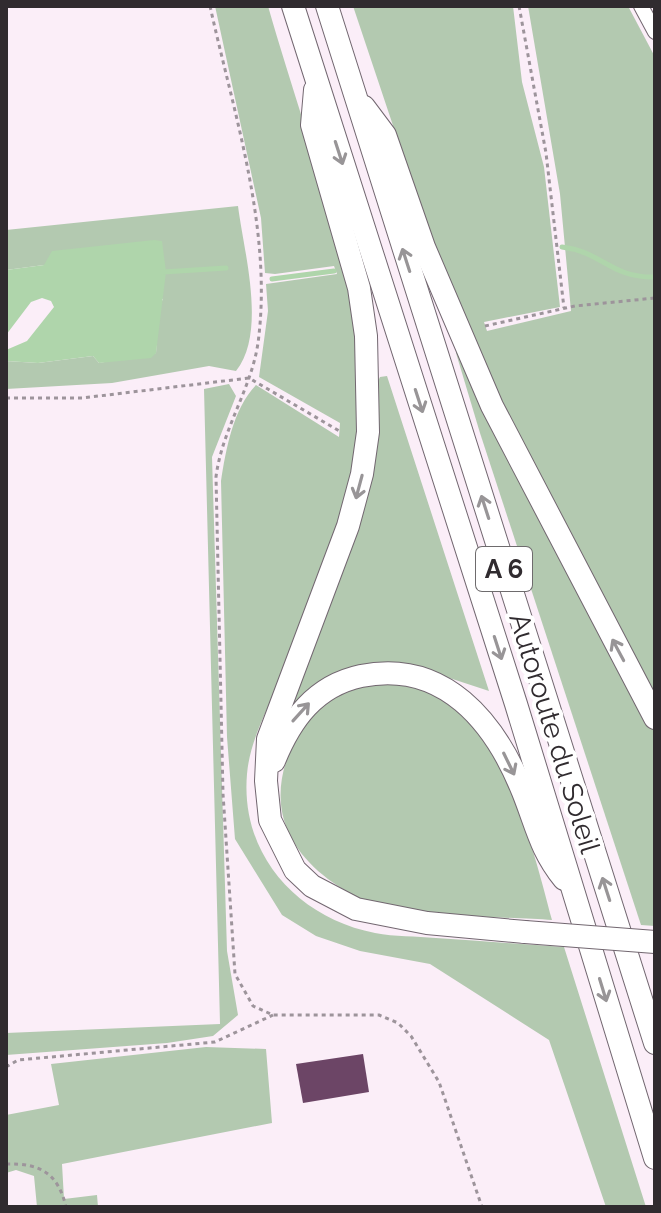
<svg xmlns="http://www.w3.org/2000/svg" width="661" height="1213" font-family="Raleway,sans-serif">
  <style>
    .green { fill: #b3c9b0 }
    .water { fill: #afd5ab }
    .lines { fill: none; stroke-linecap: round; stroke-linejoin: round }
    .stream { stroke: #afd5ab; stroke-width: 5 }
    .building { fill: #6c4566 }
    .minor-casing { stroke: #726770; stroke-width: 16 }
    .highway-casing { stroke: #726770; stroke-width: 24 }
    .path { stroke: #9d949b; stroke-width: 3; stroke-dasharray: 4 4; stroke-linecap: butt }
    .minor { stroke: #fff; stroke-width: 14 }
    .highway { stroke: #fff; stroke-width: 22 }
    .highway-bridge-casing { stroke: #726770; stroke-width: 24; stroke-linecap: butt }
    .highway-bridge { stroke: #fff; stroke-width: 22 }
    .oneway { stroke: #989597 }
    .labels { text-anchor: middle; stroke-width: 8; stroke-linejoin: round; paint-order: stroke }
    .shield { fill: #fff; stroke: #6e6b6d; stroke-width: 2 }
    .shield-label { font-size: 26px; font-weight: bold; fill: #302b2f }
    .street-label { font-size: 28px; fill: #302b2f; stroke: #fff }
  </style>
  <rect width="100%" height="100%" fill="#fbeef8"/>
  <g class="green">
    <path d="M215 6H268C306 140 373 306 357 445 348 519 312 602 284 671 271 703 250 738 247 774 240 855 298 918 375 933 395 937 416 936 436 938 479 941 521 944 564 947L646 1207H606L549 1040 430 964 360 951 316 936 282 915 235 839 227 737 221 481C226 449 233 409 256 385L339 437 340 423 259 377 268 311 266 284 337 274 334 266 275 274 265 273 261 218Z"/>
    <polygon points="353,6 513,6 522,82 544,167 560,307 484,322 487,331 571,311 560,194 528,6 628,6 655,57 655,704 511,430 440,266"/>
    <path d="M238 206C244 253 267 332 236 371L209 366 112 383 6 389V361L38 363 93 356 99 363 156 353 159 307 163 299 44 265 6 270V230Z"/>
    <polygon points="460,349 655,730 655,926 641,925 480,433 456,353"/>
    <polygon points="387,376 489,691 422,669 368,666 282,726 375,387 380,377"/>
    <polygon points="229,384 236,396 212,457 227,951 238,1015 213,1036 167,1043 6,1055 6,1033 220,1024 204,389"/>
    <path d="M396 682C497 695 530 837 552 920 506 917 397 916 359 898 331 884 302 862 289 833 265 784 295 716 343 694 359 686 379 684 396 682Z"/>
    <polygon points="206,1047 266,1049 272,1123 62,1164 64,1199 97,1195 98,1207 37,1207 34,1176 16,1170 6,1173 6,1115 59,1105 51,1064"/>
  </g>
  <polygon class="water" points="154,240 162,241 166,272 156,353 151,358 99,363 93,356 38,363 6,361 6,350 27,341 54,307 51,301 42,298 31,302 6,335 6,270 44,265 52,251"/>
  <g class="lines">
    <g class="stream">
      <path d="M562 247C603 252 610 278 655 277"/>
      <polyline points="163,272 226,268"/>
      <polyline points="272,279 334,271"/>
    </g>
  </g>
  <polygon class="building" points="363,1054 369,1092 303,1103 296,1064"/>
  <g class="lines">
    <g class="minor-casing">
      <polyline id="minor" points="641,6 655,32"/>
    </g>
    <g class="highway-casing">
      <g id="highway">
        <polyline points="293,6 516,704 655,1158"/>
        <polyline points="327,6 655,1043"/>
        <polyline points="315,90 312,125 359,288 366,336 368,432 362,474 348,526 268,739 266,781 270,820 295,870 312,886 356,909 427,923 525,932"/>
        <polyline points="364,107 385,135 424,247 492,406 655,718"/>
        <path d="M274 761C291 719 315 686 361 676 444 659 495 722 523 792 537 827 540 849 564 879"/>
      </g>
    </g>
    <g class="path">
      <path d="M210 6C234 115 273 231 258 343 251 390 222 429 216 477L223 794 235 974 253 1006 273 1015H379L398 1023 411 1036 439 1082 482 1207"/>
      <polyline points="519,6 546,153 564,308"/>
      <polyline points="485,326 575,306 655,298"/>
      <polyline points="6,398 82,398 249,378 341,432"/>
      <polyline points="6,1067 18,1060 215,1042 273,1015"/>
      <path d="M6 1164C40 1163 58 1173 66 1207"/>
    </g>
    <use href="#minor" class="minor"/>
    <use href="#highway" class="highway"/>
    <g class="highway-bridge-casing">
      <polyline id="highway-bridge" points="525,932 655,942"/>
    </g>
    <use href="#highway-bridge" class="highway-bridge"/>
  </g>
  <defs><path id="oneway-shaft" d="M-6 0H5M1.5-3L5.5 0L1.5 3" fill="none" stroke-width="1.6" stroke-linecap="round" stroke-linejoin="round" transform="scale(2)"/></defs>
  <g class="oneway">
    <use href="#oneway-shaft" transform="translate(339 153) rotate(72)"/>
    <use href="#oneway-shaft" transform="translate(406 260) rotate(-108)"/>
    <use href="#oneway-shaft" transform="translate(419 401) rotate(72)"/>
    <use href="#oneway-shaft" transform="translate(359 487) rotate(105)"/>
    <use href="#oneway-shaft" transform="translate(485 507) rotate(-108)"/>
    <use href="#oneway-shaft" transform="translate(498 648) rotate(72)"/>
    <use href="#oneway-shaft" transform="translate(618 650) rotate(-118)"/>
    <use href="#oneway-shaft" transform="translate(301 712) rotate(-48)"/>
    <use href="#oneway-shaft" transform="translate(509 764) rotate(64)"/>
    <use href="#oneway-shaft" transform="translate(606 889) rotate(-108)"/>
    <use href="#oneway-shaft" transform="translate(603 990) rotate(73)"/>
  </g>
  <g class="labels">
    <rect class="shield" x="476" y="547" width="56" height="44" rx="6"/>
    <g class="shield-label">
      <text x="504" y="578">A 6</text>
    </g>
    <g class="street-label">
      <text transform="translate(555 733) rotate(73)" y="10">Autoroute du Soleil</text>
    </g>
  </g>
  <rect width="661" height="1213" fill="none" stroke="#302b2f" stroke-width="16"/>
</svg>
